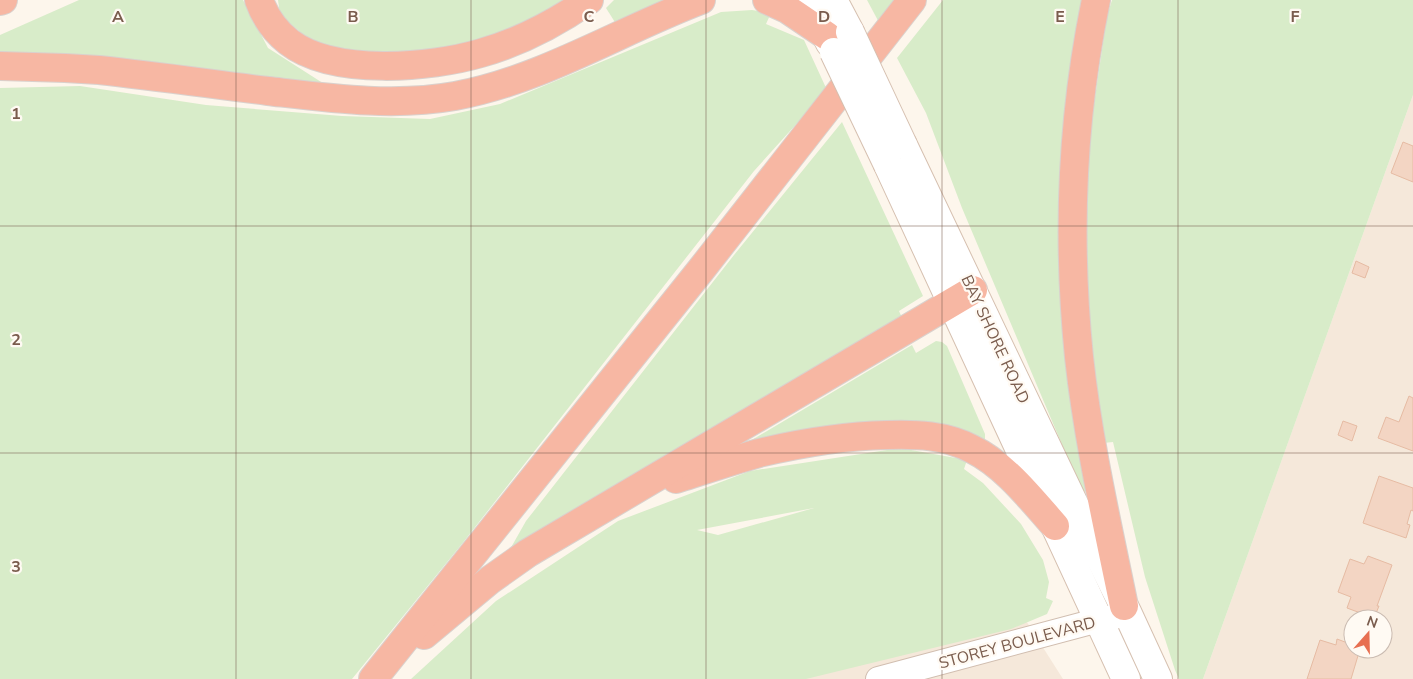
<svg xmlns="http://www.w3.org/2000/svg" width="1413" height="679" font-family="'Nunito Sans',sans-serif">
  <style>
    .residential { fill: #f5e8da; fill-rule: evenodd }
    .green { fill: #d8ecc9; fill-rule: evenodd }
    .building { fill: #f3d5c3; stroke: #e6bba3 }
    .lines { fill: none; stroke-linecap: round; stroke-linejoin: round }
    .minor-casing { stroke: #d1beb0; stroke-width: 26 }
    .secondary-casing { stroke: #d6c0b0; stroke-width: 30 }
    .motorway-casing { stroke: #dad1cd; stroke-width: 30 }
    .minor { stroke: #fff; stroke-width: 24 }
    .secondary { stroke: #fff; stroke-width: 28 }
    .motorway { stroke: #f7b7a3; stroke-width: 28 }
    .secondary-bridge-casing { stroke: #d6c0b0; stroke-width: 30; stroke-linecap: butt }
    .secondary-bridge { stroke: #fff; stroke-width: 28 }
    .grid { fill: none; stroke: #7a5c4d; stroke-width: 1; stroke-opacity: 0.55 }
    .labels { text-anchor: middle; stroke-width: 4.5; stroke-linejoin: round; paint-order: stroke }
    .street-label { font-size: 16px; fill: #7a5c4d; stroke: #fffaf3 }
    .grid-label { font-size: 16px; text-anchor: middle; font-weight: bold; fill: #7a5c4d; stroke: #fffaf3; stroke-width: 4.5; stroke-linejoin: round; paint-order: stroke }
  </style>
  <rect width="100%" height="100%" fill="#fdf6ec"/>
  <g class="residential">
    <path d="M1413 95V679H1203L1240 576ZM1353 619H1383V649H1353Z"/>
    <polygon points="1023,616 1063,679 756,679"/>
  </g>
  <g class="green">
    <polygon points="79,0 243,0 268,48 329,87 0,57 0,35"/>
    <polygon points="278,0 574,0 479,42 382,58 319,48 280,15"/>
    <polygon points="614,0 681,0 618,27 606,8"/>
    <polygon points="867,0 904,0 882,28"/>
    <polygon points="943,0 1084,0 1087,490 1082,492 962,208 926,113 897,58"/>
    <polygon points="1112,0 1413,0 1413,95 1203,679 1179,679 1175,670 1145,577 1113,442 1103,443 1085,309 1085,165 1107,16"/>
    <polygon points="752,10 771,13 766,24 804,40 827,90 754,171 461,545 352,679 0,679 0,88 80,86 206,105 342,116 430,119 500,104 721,12"/>
    <polygon points="842,122 923,296 899,311 903,320 509,551 526,521 734,255"/>
    <polygon points="936,341 942,342 947,346 985,434 985,442 745,444 912,345 916,353"/>
    <path d="M900 448 967 460 964 469 983 483 1021 524 1043 560 1049 582 1046 598 1053 601 1047 614 1011 629 806 679H411L496 601 618 521 750 471ZM814 508 718 535 697 530Z"/>
  </g>
  <g class="building">
    <polygon points="1403,142 1413,146 1413,182 1391,173"/>
    <polygon points="1356,261 1369,267 1365,278 1352,273"/>
    <polygon points="1409,396 1413,398 1413,451 1378,438 1386,417 1399,422"/>
    <polygon points="1343,421 1357,426 1352,441 1338,435"/>
    <polygon points="1379,476 1413,488 1413,511 1411,510 1407,524 1410,525 1406,538 1363,523"/>
    <polygon points="1368,556 1392,565 1377,606 1379,606 1374,618 1347,608 1351,597 1338,592 1350,559 1364,564"/>
    <polygon points="1337,639 1353,645 1353,649 1360,649 1351,679 1307,679 1320,640 1336,645"/>
  </g>
  <g class="lines">
    <g class="minor-casing">
      <polyline id="minor" points="878,679 1099,620 1128,614"/>
    </g>
    <g class="secondary-casing">
      <g id="secondary">
        <polyline points="808,0 830,43"/>
        <polyline points="833,0 850,32"/>
        <polyline points="903,145 1097,552 1128,614 1158,679"/>
        <polyline points="888,165 1126,679"/>
      </g>
    </g>
    <g class="motorway-casing">
      <g id="motorway">
        <path d="M259 0C265 17 275 31 289 42 333 76 431 68 481 53 520 42 556 23 589 0"/>
        <polyline points="767,0 787,9 827,36"/>
        <path d="M1096 0C1072 116 1067 239 1079 357 1088 441 1107 523 1124 606"/>
        <polyline points="0,1 3,0"/>
        <path d="M0 66 65 68 99 70C155 76 211 84 268 91 329 98 393 107 455 96 542 80 619 31 701 0"/>
        <path d="M676 479C704 470 731 461 759 453 801 443 844 436 887 435 916 434 946 435 972 449 1005 465 1031 499 1055 526"/>
        <polyline points="424,635 490,580 528,553 973,290"/>
        <polyline points="373,679 700,271 912,0"/>
      </g>
    </g>
    <use href="#minor" class="minor"/>
    <use href="#secondary" class="secondary"/>
    <use href="#motorway" class="motorway"/>
    <g class="secondary-bridge-casing">
      <g id="secondary-bridge">
        <polyline points="850,32 903,145"/>
        <polyline points="834,52 888,165"/>
      </g>
    </g>
    <use href="#secondary-bridge" class="secondary-bridge"/>
  </g>
  <path class="grid" d="M236 0V679M471 0V679M706 0V679M942 0V679M1178 0V679M0 226H1413M0 453H1413"/>
  <g class="labels">
    <g class="street-label">
      <text transform="translate(996 339) rotate(65)" y="6">BAY SHORE ROAD</text>
      <text transform="translate(1017 642) rotate(-15)" y="6">STOREY BOULEVARD</text>
    </g>
  </g>
  <g class="grid-label">
    <text x="118" y="22">A</text>
    <text x="353" y="22">B</text>
    <text x="589" y="22">C</text>
    <text x="824" y="22">D</text>
    <text x="1060" y="22">E</text>
    <text x="1295" y="22">F</text>
    <text x="16" y="119">1</text>
    <text x="16" y="345">2</text>
    <text x="16" y="572">3</text>
  </g>
  <g transform="translate(1368 634) rotate(20)"><circle r="24" fill="#fffaf3" stroke="#cabbb1"/>
  <path d="M0-4L9 19L0 12L-9 19Z" fill="#e76f51"/>
  <text y="-8" font-size="14" font-weight="bold" text-anchor="middle" fill="#7a5c4d">N</text>
  </g>
</svg>
